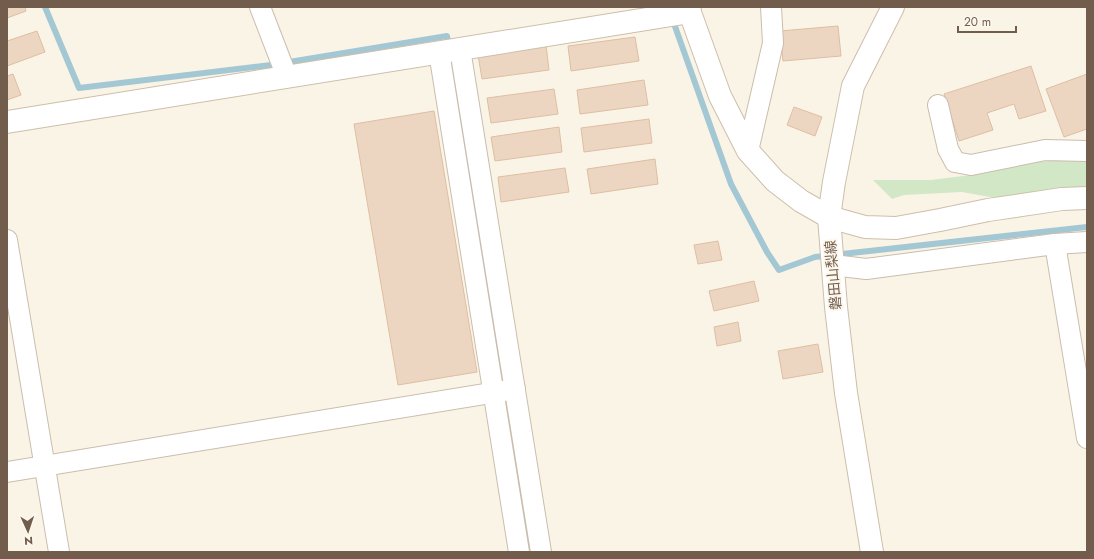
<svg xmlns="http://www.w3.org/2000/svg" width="1094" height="559" font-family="Jost,'Noto Sans JP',sans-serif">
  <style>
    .green { fill: #d1e7c6 }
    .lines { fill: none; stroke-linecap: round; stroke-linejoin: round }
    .stream { stroke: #a4c8d3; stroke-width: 6 }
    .building { fill: #edd6c1; stroke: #debea2 }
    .street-casing { stroke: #cbbdae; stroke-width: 22 }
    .secondary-casing { stroke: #cebeab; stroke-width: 24 }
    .street { stroke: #fff; stroke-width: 20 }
    .secondary { stroke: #fff; stroke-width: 22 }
    .labels { text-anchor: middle; stroke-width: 4; stroke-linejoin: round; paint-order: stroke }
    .street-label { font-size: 14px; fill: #725d4d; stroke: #fdf8ed }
  </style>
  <rect width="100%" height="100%" fill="#faf4e7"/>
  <polygon class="green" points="1083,158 1087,159 1087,190 1029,204 962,192 904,195 892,199 873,180 931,180 979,174 1027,163"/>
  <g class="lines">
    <g class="stream">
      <polyline points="45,7 79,88 271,65 447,36 530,552"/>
      <polyline points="672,18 731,184 767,252 779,270 815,257 1087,227"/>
    </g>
  </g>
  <g class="building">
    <polygon points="7,7 25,7 26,11 7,18"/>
    <polygon points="838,26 841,56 783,61 780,31"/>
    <polygon points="37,31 45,52 7,66 7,41"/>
    <polygon points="635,37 639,61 571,71 568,46"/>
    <polygon points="546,45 549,70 482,79 478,55"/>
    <polygon points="1031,66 1046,111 1019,119 1014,104 987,113 993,130 959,141 944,94"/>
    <polygon points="13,74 21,95 7,100 7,76"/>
    <polygon points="1087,74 1087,129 1064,137 1046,89"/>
    <polygon points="644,80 648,105 580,114 577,90"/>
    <polygon points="554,89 558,114 491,123 487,98"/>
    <polygon points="794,107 822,117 815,136 787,125"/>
    <polygon points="434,111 477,372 398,385 354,124"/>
    <polygon points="649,119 652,143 584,152 581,128"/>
    <polygon points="559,127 562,152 495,161 491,137"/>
    <polygon points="655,159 658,184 591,194 587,169"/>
    <polygon points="565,168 569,192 501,202 498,177"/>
    <polygon points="718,241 722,260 698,264 694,245"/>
    <polygon points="754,281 759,301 714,311 709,291"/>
    <polygon points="738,322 741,341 717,346 714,327"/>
    <polygon points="818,344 823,372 783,379 778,351"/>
  </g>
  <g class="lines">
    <g class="street-casing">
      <g id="street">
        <polyline points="260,7 287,77"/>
        <polyline points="460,49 541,552"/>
        <polyline points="439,52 519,552"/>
        <polyline points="938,105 948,149 955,162 971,165 1045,150 1087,151"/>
        <polyline points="748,151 773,43 771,7"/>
        <polyline points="7,240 59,552"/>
        <polyline points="1055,244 1087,438"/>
        <polyline points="833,265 866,269 1055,244 1087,242"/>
        <polyline points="7,472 515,389"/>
      </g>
    </g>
    <g class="secondary-casing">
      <g id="secondary">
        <polyline points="688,7 720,96 748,151 775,181 801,201 829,217 865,227 896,228 940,220 988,210 1062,199 1087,198"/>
        <polyline points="7,122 690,12"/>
        <polyline points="872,552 846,393 836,307 829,217 834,182 853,86 893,7"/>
      </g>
    </g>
    <use href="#street" class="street"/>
    <use href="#secondary" class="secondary"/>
  </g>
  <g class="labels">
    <g class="street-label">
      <text transform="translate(833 275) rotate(-95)" y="5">磐田山梨線</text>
    </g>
  </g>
  <rect width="1094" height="559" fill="none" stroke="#725d4d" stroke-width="16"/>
  <g transform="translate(28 531) rotate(177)" stroke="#fdf8ed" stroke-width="3" paint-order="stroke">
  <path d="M0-3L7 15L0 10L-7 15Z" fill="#725d4d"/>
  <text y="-6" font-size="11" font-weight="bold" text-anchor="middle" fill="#725d4d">N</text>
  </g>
  <path d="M958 26v6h58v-6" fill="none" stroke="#725d4d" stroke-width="2"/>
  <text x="964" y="26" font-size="12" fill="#725d4d" stroke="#fdf8ed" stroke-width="3" paint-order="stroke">20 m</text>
</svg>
